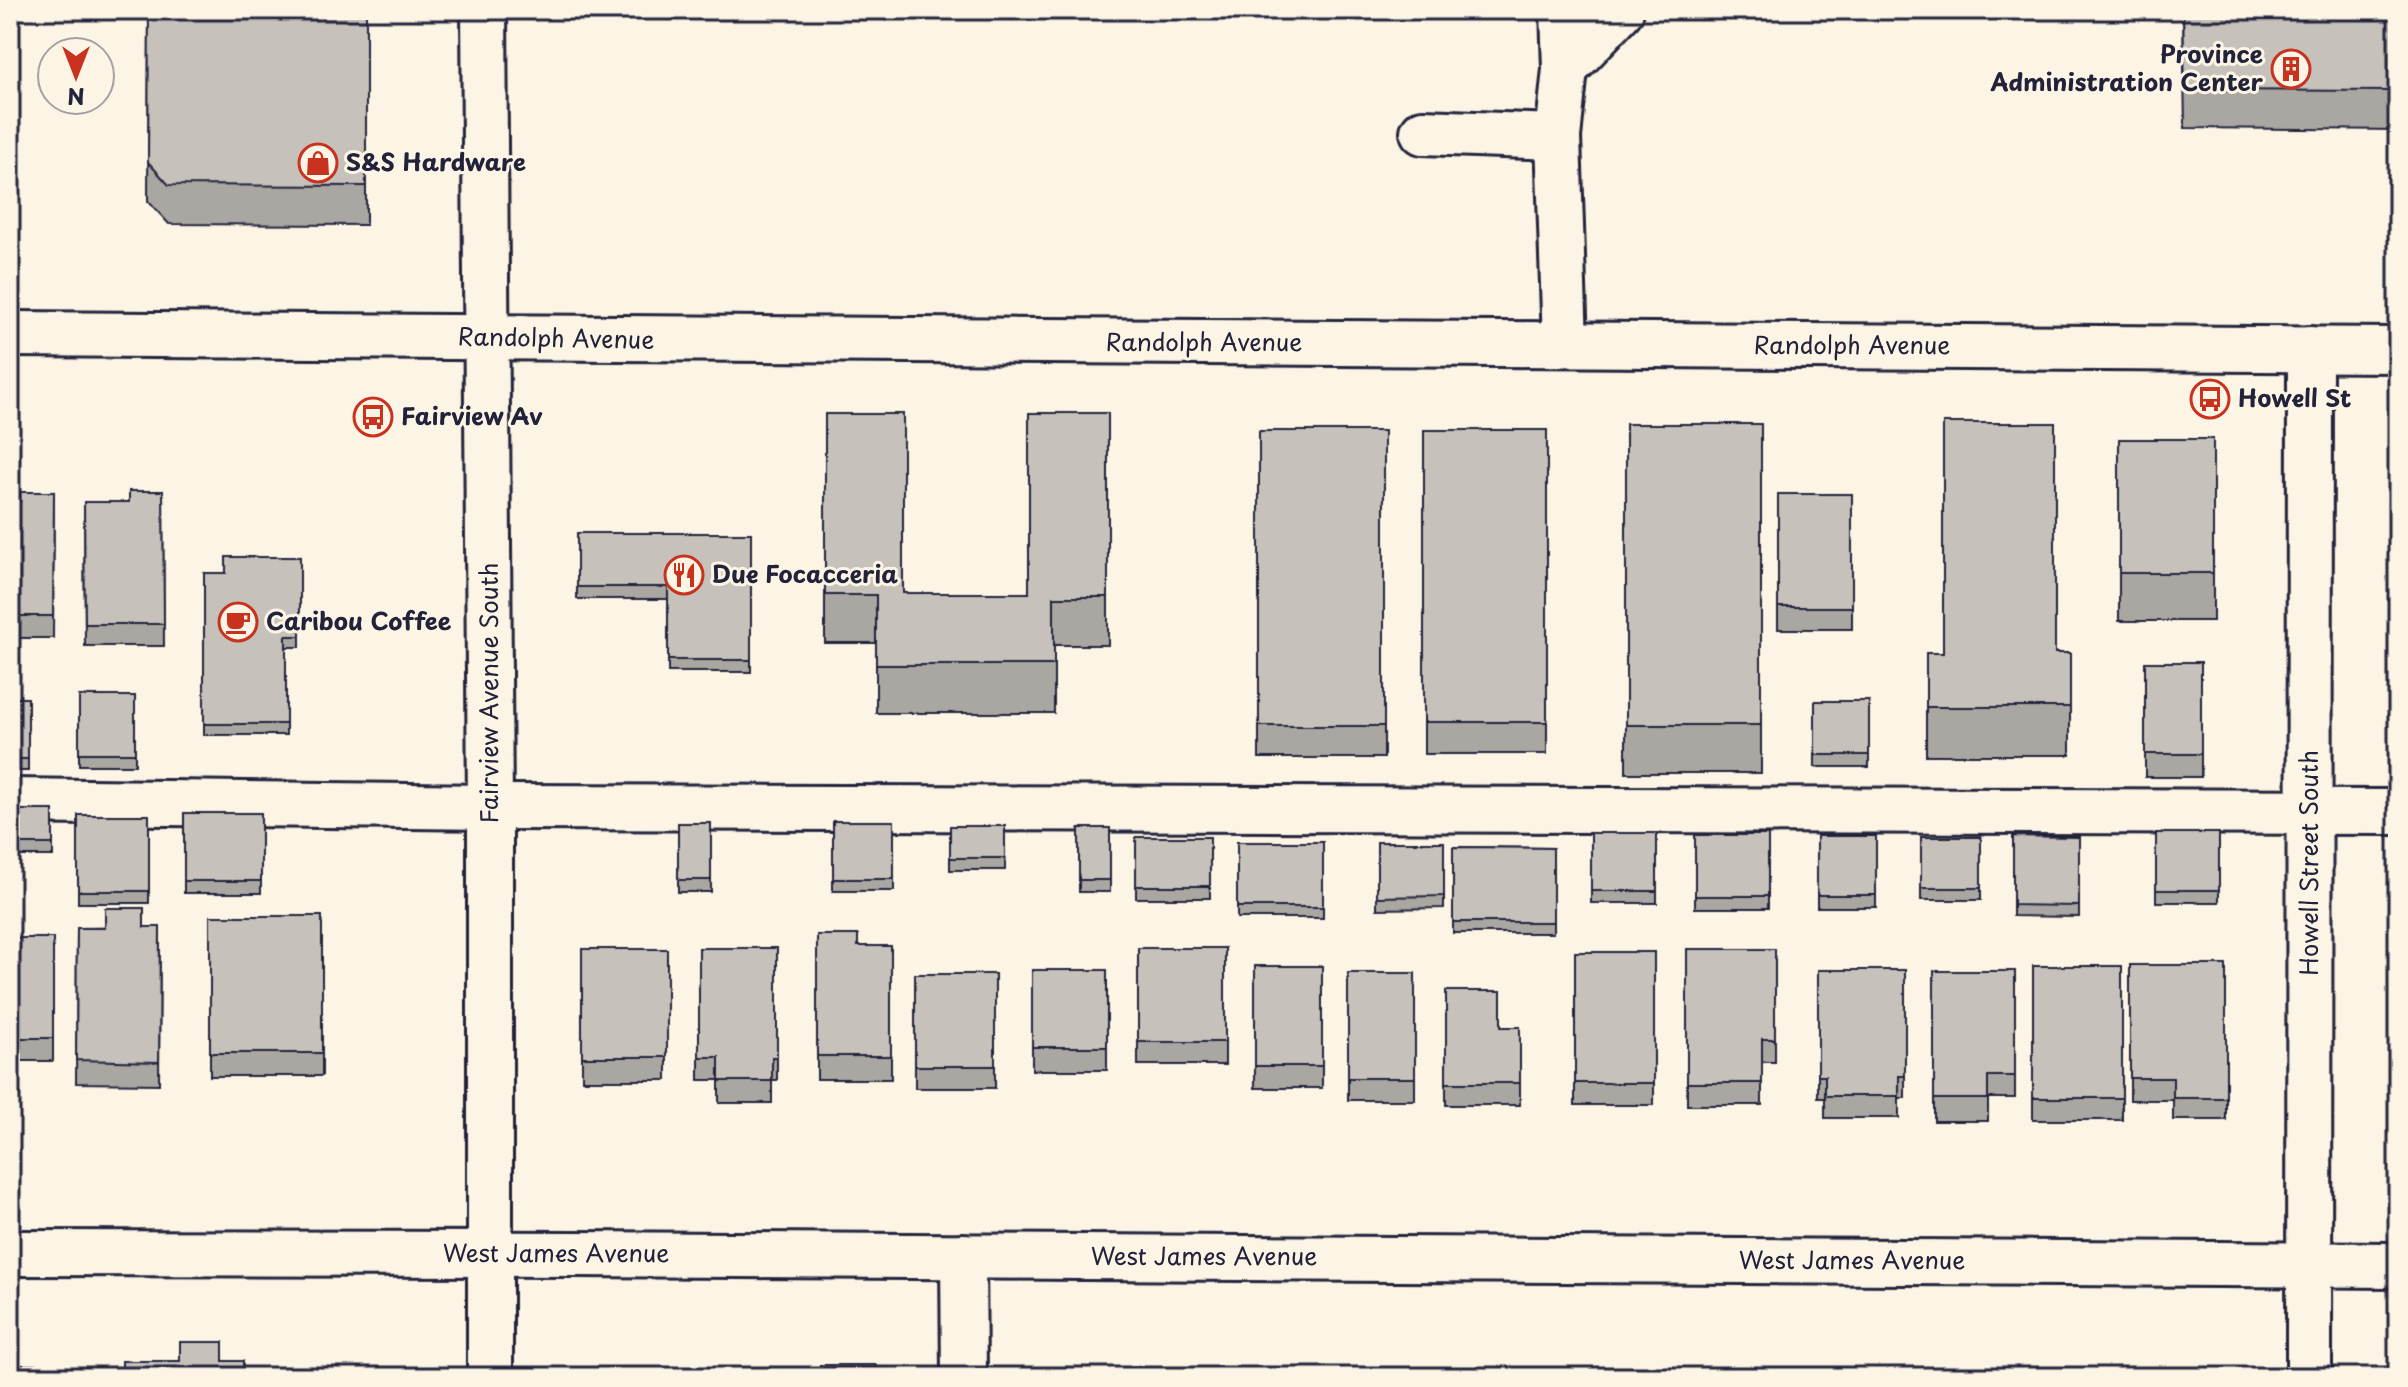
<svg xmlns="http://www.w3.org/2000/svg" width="2408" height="1387" font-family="'Playpen Sans',sans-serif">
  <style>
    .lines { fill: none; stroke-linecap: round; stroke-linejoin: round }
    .minor-casing { stroke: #22223b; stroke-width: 50 }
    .major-casing { stroke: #22223b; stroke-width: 50 }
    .minor { stroke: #fcf5e5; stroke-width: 44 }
    .major { stroke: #fcf5e5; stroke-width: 44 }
    .wall { fill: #aaa6a1; stroke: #22223b; stroke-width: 2 }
    .building { fill: #c6c1bb; stroke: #22223b; stroke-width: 2 }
    .labels { text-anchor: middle; stroke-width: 6; stroke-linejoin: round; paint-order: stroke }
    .poi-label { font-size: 24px; font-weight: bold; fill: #22223b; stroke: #fcf5e5; text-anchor: start }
    .street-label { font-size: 24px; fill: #22223b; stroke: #fcf5e5 }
  </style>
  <rect width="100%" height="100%" fill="#fcf5e5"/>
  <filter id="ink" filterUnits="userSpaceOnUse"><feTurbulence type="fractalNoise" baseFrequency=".0125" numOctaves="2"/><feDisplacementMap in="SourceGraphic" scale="16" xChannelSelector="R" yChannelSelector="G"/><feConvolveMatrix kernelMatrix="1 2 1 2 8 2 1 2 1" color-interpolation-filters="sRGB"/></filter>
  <g filter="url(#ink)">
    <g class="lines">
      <g class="minor-casing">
        <g id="minor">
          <polyline points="484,10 490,807 490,1377"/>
          <polyline points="1563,10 1565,69"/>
          <polyline points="1423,132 1558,137"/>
          <polyline points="1565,344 1558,137 1565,69 1621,10"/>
          <polyline points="10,801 490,807 2398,812"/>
          <polyline points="10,1253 575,1254 2398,1265"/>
          <polyline points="963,1256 964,1377"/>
          <polyline points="2309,1377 2310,349"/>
        </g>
      </g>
      <g class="major-casing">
        <polyline id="major" points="10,334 2398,350"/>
      </g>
      <use href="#minor" class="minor"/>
      <use href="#major" class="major"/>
    </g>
    <g class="wall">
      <polygon points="149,10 366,10 366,225 169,224 148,201"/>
      <polygon points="2183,10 2398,10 2398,130 2185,128"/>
      <polygon points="1108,413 1108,645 1054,645 1054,713 876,713 876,643 825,643 825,414 903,593 1029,593"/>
      <rect x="1626" y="424" width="135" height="349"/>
      <rect x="1424" y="430" width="123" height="324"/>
      <rect x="1259" y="431" width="125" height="327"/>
      <rect x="2119" y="439" width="94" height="182"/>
      <polygon points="163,491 164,646 85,646 84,502 129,502"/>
      <polygon points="54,492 53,638 10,638 10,501 20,501"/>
      <rect x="1778" y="494" width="74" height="135"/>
      <polygon points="577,533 751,533 751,672 668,672 668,599 577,599"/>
      <polygon points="300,557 300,647 286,647 286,735 204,735 204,573 226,573"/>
      <rect x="1926" y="653" width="144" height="102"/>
      <rect x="2145" y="662" width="56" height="115"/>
      <rect x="79" y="696" width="56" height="69"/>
      <rect x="10" y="698" width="18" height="73"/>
      <rect x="1815" y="701" width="54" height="66"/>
      <rect x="10" y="810" width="43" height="46"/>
      <rect x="184" y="813" width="77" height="80"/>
      <rect x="78" y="815" width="71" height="88"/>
      <rect x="833" y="821" width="61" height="70"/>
      <rect x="678" y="823" width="33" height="69"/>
      <rect x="950" y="826" width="55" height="44"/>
      <rect x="1079" y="828" width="31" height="64"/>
      <rect x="1591" y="833" width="66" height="70"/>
      <rect x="2156" y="833" width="63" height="69"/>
      <rect x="1695" y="835" width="73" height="73"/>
      <rect x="1817" y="836" width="59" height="71"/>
      <polygon points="2013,836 2079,837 2079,917 2013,916"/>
      <rect x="1136" y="837" width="74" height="61"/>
      <rect x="1921" y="837" width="60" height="63"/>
      <rect x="1237" y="842" width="86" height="76"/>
      <polygon points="1377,842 1444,842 1444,908 1377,909"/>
      <polygon points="1453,847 1553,848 1553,933 1453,933"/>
      <rect x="210" y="916" width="112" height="160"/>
      <polygon points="160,927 159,1084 76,1083 77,928"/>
      <polygon points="817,935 858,946 891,946 891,1079 817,1079"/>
      <polygon points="10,938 53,938 53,1061 15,1061 15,1081 10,1081"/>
      <polygon points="699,948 777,948 777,1080 772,1080 772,1103 719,1103 719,1080 699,1080"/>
      <rect x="1138" y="948" width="87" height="117"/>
      <rect x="582" y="949" width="85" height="131"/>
      <polygon points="1687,949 1775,949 1775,1062 1762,1062 1762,1105 1687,1105"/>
      <rect x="1575" y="952" width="79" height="153"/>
      <polygon points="2130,965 2226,965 2226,1120 2173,1120 2173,1100 2130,1100"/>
      <rect x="1255" y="966" width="67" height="122"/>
      <rect x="2033" y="966" width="89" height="154"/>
      <rect x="1032" y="970" width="75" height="100"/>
      <polygon points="1818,970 1905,970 1905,1098 1899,1098 1899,1118 1825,1118 1825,1098 1818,1098"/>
      <polygon points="1934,971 2015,971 2015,1098 1988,1098 1988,1121 1934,1121"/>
      <rect x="1348" y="973" width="67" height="127"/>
      <rect x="915" y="974" width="80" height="114"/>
      <polygon points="1446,991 1501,1027 1520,1027 1520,1105 1446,1105"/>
    </g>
    <g class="building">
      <polygon points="149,10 366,10 366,186 169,185 148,162"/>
      <polygon points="2183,10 2398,10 2398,91 2185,90"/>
      <polygon points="1029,413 1108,413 1108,597 1054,597 1054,665 876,665 876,595 825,595 825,414 903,414 903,593 1029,593"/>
      <polygon points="1943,423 2055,423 2055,653 2070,653 2070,707 1926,707 1926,653 1943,653"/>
      <rect x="1626" y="424" width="135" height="301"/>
      <rect x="1424" y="430" width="123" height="292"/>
      <rect x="1259" y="431" width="125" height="295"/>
      <rect x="2119" y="439" width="94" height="134"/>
      <polygon points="129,491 163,491 164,624 85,624 84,502 129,502"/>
      <polygon points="20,492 54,492 53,616 10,616 10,501 20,501"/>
      <rect x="1778" y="494" width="74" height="113"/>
      <polygon points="577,533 751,533 751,660 668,660 668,587 577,587"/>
      <polygon points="226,557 300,557 300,636 286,636 286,724 204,724 204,573 226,573"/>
      <rect x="2145" y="662" width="56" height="92"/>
      <rect x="79" y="696" width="56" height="57"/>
      <rect x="10" y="698" width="18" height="61"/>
      <rect x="1815" y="701" width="54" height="54"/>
      <rect x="10" y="810" width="43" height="34"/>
      <rect x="184" y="813" width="77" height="68"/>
      <rect x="78" y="815" width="71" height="76"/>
      <rect x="833" y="821" width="61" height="58"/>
      <rect x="678" y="823" width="33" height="57"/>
      <rect x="950" y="826" width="55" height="32"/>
      <rect x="1079" y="828" width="31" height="52"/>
      <rect x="1591" y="833" width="66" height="58"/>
      <rect x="2156" y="833" width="63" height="57"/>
      <rect x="1695" y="835" width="73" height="61"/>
      <rect x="1817" y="836" width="59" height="59"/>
      <polygon points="2013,836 2079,837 2079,906 2013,905"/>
      <rect x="1136" y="837" width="74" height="49"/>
      <rect x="1921" y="837" width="60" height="51"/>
      <rect x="1237" y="842" width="86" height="65"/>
      <polygon points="1377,842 1444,842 1444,896 1377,897"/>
      <polygon points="1453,847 1553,848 1553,922 1453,922"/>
      <polygon points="105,908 144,908 144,927 160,927 159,1062 76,1060 77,928 105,928"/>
      <rect x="210" y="916" width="112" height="137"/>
      <polygon points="817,935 858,935 858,946 891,946 891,1056 817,1056"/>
      <polygon points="10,938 53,938 53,1038 15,1038 15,1058 10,1058"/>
      <polygon points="699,948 777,948 777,1057 772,1057 772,1081 719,1081 719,1057 699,1057"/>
      <rect x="1138" y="948" width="87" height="94"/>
      <rect x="582" y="949" width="85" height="108"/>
      <polygon points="1687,949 1775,949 1775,1039 1762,1039 1762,1083 1687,1083"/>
      <rect x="1575" y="952" width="79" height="131"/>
      <polygon points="2130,965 2226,965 2226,1098 2173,1098 2173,1078 2130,1078"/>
      <rect x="1255" y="966" width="67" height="100"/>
      <rect x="2033" y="966" width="89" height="132"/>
      <rect x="1032" y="970" width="75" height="77"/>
      <polygon points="1818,970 1905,970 1905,1076 1899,1076 1899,1096 1825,1096 1825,1076 1818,1076"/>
      <polygon points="1934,971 2015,971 2015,1076 1988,1076 1988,1099 1934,1099"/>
      <rect x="1348" y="973" width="67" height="105"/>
      <rect x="915" y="974" width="80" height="92"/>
      <polygon points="1446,991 1501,991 1501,1027 1520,1027 1520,1083 1446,1083"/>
      <polygon points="180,1342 223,1342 223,1361 243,1361 243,1377 122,1377 122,1361 180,1361"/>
      <rect x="10" y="1365" width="42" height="12"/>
      <rect x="820" y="1365" width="56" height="12"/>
      <rect x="1390" y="1370" width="51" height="7"/>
      <rect x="2041" y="1375" width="70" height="2"/>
    </g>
  </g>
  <defs>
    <g id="building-ring" transform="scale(2)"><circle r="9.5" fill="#fcf5e5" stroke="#c8321e" stroke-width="1.5"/><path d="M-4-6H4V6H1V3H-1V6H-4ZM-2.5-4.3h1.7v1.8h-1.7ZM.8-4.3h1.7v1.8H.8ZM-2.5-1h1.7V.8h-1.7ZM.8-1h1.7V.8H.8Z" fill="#c8321e"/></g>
    <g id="shop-ring" transform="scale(2)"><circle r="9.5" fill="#fcf5e5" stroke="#c8321e" stroke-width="1.5"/><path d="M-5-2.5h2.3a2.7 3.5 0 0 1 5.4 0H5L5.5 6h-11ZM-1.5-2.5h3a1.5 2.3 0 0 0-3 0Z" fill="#c8321e"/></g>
    <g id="bus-ring" transform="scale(2)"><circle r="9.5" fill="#fcf5e5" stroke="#c8321e" stroke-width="1.5"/><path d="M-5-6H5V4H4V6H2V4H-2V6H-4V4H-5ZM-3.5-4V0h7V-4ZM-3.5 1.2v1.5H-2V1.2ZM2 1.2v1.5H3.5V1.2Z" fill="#c8321e"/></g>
    <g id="restaurant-ring" transform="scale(2)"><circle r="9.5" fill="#fcf5e5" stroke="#c8321e" stroke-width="1.5"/><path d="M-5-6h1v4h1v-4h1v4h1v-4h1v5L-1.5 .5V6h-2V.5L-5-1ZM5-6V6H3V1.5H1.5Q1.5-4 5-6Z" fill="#c8321e"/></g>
    <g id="cafe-ring" transform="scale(2)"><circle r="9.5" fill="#fcf5e5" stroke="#c8321e" stroke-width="1.5"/><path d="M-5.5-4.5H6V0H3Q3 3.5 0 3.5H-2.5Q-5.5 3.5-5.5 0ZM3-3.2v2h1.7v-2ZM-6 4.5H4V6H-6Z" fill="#c8321e"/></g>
  </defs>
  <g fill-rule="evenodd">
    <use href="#building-ring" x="2291" y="69"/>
    <use href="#shop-ring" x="318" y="163"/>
    <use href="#bus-ring" x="2210" y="399"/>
    <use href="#bus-ring" x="373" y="417"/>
    <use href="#restaurant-ring" x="684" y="575"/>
    <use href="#cafe-ring" x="238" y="622"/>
  </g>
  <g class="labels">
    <g class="poi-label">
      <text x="2263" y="63" text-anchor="end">Province<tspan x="2263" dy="28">Administration Center</tspan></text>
      <text x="346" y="171">S&amp;S Hardware</text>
      <text x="2238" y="407">Howell St</text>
      <text x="401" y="425">Fairview Av</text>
      <text x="712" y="583">Due Focacceria</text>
      <text x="266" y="630">Caribou Coffee</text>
    </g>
    <g class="street-label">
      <text transform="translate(556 339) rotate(1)" y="8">Randolph Avenue</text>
      <text x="1204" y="351">Randolph Avenue</text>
      <text x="1852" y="354">Randolph Avenue</text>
      <text transform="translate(490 693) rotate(-90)" y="8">Fairview Avenue South</text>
      <text transform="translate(2310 863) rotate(-90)" y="8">Howell Street South</text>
      <text x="556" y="1262">West James Avenue</text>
      <text x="1204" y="1265">West James Avenue</text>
      <text x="1852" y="1269">West James Avenue</text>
    </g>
  </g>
  <rect width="2408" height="1387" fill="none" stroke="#fcf5e5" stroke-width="40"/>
  <rect x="20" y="20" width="2368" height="1347" fill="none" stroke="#22223b" stroke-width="3" filter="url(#ink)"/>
  <g transform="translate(76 76) rotate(180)"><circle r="38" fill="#fcf5e5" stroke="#a5a1a1" stroke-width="2"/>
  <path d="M0-6L14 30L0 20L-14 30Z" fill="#c8321e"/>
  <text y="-12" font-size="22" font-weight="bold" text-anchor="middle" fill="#22223b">N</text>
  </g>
</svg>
